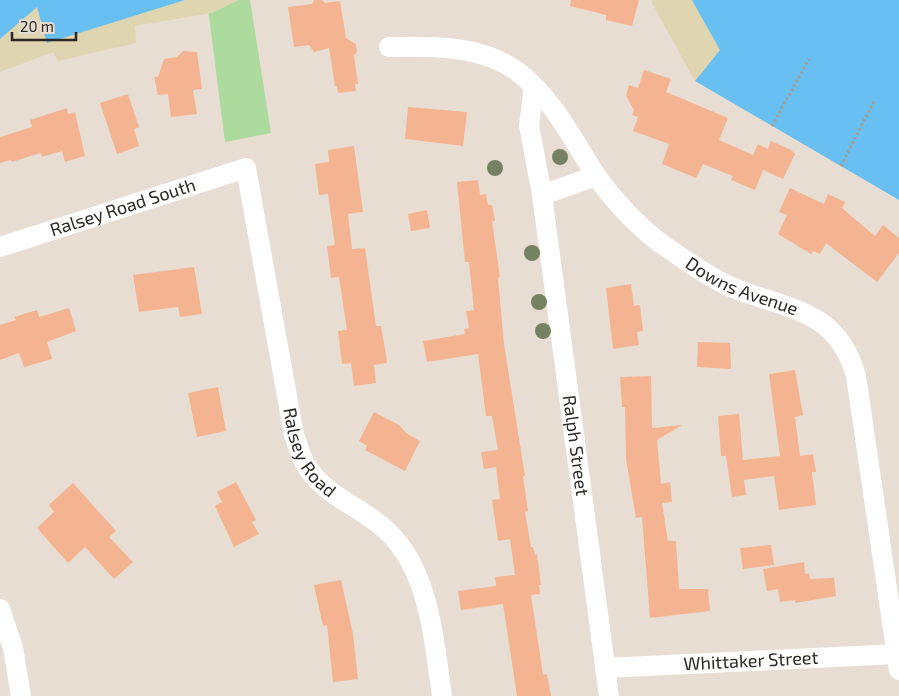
<svg xmlns="http://www.w3.org/2000/svg" width="899" height="696" font-family="'Exo 2',sans-serif">
  <style>
    .green { fill: #adda9d }
    .sand { fill: #dfd5b0 }
    .water { fill: #68bff2 }
    .building { fill: #f5b491 }
    .lines { fill: none; stroke-linecap: round; stroke-linejoin: round }
    .path { stroke: #a59e95; stroke-width: 3; stroke-dasharray: 2.5 2.5; stroke-linecap: butt }
    .minor { stroke: #fff; stroke-width: 20 }
    .tree { fill: #748262 }
    .labels { text-anchor: middle; stroke-width: 4; stroke-linejoin: round; paint-order: stroke }
    .street-label { font-size: 18px; fill: #2c2924; stroke: #e7ddd2 }
  </style>
  <rect width="100%" height="100%" fill="#e7ddd2"/>
  <polygon class="green" points="207,0 250,0 271,133 225,142"/>
  <g class="sand">
    <polygon points="0,0 239,0 212,13 135,26 136,43 58,61 53,52 0,72"/>
    <polygon points="653,0 748,0 720,50 695,81 652,3"/>
  </g>
  <g class="water">
    <polygon points="0,0 185,0 47,43 37,7 0,39"/>
    <polygon points="692,0 899,0 899,200 695,81 720,50"/>
  </g>
  <g class="building">
    <polygon points="314,0 322,0 325,3 340,1 346,38 356,44 357,52 354,55 358,84 355,84 356,91 338,93 337,86 335,86 329,48 314,52 309,45 294,47 288,7 312,4"/>
    <polygon points="571,0 639,0 632,26 606,20 606,15 570,6"/>
    <polygon points="183,51 197,52 202,89 193,90 197,114 171,117 168,94 158,95 154,77 158,77 164,59 177,57"/>
    <polygon points="644,70 671,79 666,92 728,118 719,140 753,155 758,144 768,149 771,141 791,150 795,154 783,179 763,170 755,190 731,180 733,176 703,164 696,178 662,164 669,144 633,131 638,117 632,115 634,110 626,96 629,85 638,88"/>
    <polygon points="128,94 139,127 134,129 139,146 117,154 100,103"/>
    <polygon points="408,107 467,112 463,146 405,139"/>
    <polygon points="67,108 68,114 75,112 85,156 65,162 62,151 42,157 40,153 12,162 11,160 0,163 0,137 32,127 30,120"/>
    <polygon points="354,146 363,212 348,214 352,249 365,248 376,326 381,326 387,361 386,363 374,365 376,383 354,386 351,363 342,364 338,331 347,330 339,277 331,278 327,246 335,245 328,194 319,195 315,164 329,162 328,150"/>
    <polygon points="478,180 480,195 486,194 488,205 492,205 495,221 492,221 500,277 498,278 504,344 525,476 523,476 528,511 525,512 531,547 533,547 535,555 537,554 541,585 539,585 540,594 531,595 543,675 547,674 551,696 517,696 503,604 461,610 458,591 496,586 495,577 515,575 510,539 498,541 492,500 500,499 496,467 484,469 481,452 498,450 492,416 486,416 478,354 427,362 423,341 465,334 464,329 469,328 466,311 474,310 469,262 465,262 457,182"/>
    <polygon points="790,188 824,204 828,194 845,202 842,208 875,236 883,225 899,238 899,253 877,282 826,243 820,254 813,251 811,254 778,234 787,215 779,212"/>
    <polygon points="427,210 430,228 411,231 408,214"/>
    <polygon points="194,267 202,314 180,317 178,307 139,312 133,275"/>
    <polygon points="631,284 634,306 640,305 643,331 637,332 639,345 613,349 606,288"/>
    <polygon points="69,308 76,331 47,342 52,359 24,367 19,353 0,360 0,325 16,320 14,317 37,310 39,317"/>
    <polygon points="698,342 730,343 731,369 697,367"/>
    <polygon points="795,370 803,415 795,417 800,456 813,454 816,472 812,472 816,505 779,510 774,476 744,480 746,495 732,497 726,456 721,456 718,416 739,414 743,460 780,456 769,374"/>
    <polygon points="651,376 652,428 682,425 657,440 661,484 670,482 672,502 662,503 668,541 676,541 679,589 708,589 710,611 650,618 642,517 636,518 626,459 625,407 622,407 620,377"/>
    <polygon points="218,387 226,431 197,437 188,393"/>
    <polygon points="374,412 399,425 406,433 420,441 405,471 365,450 367,446 359,441"/>
    <polygon points="236,482 256,520 252,522 259,534 234,547 215,506 222,502 217,492"/>
    <polygon points="73,483 116,531 109,537 133,562 114,579 85,547 68,563 37,528 54,512 49,505"/>
    <polygon points="771,545 774,565 743,569 740,548"/>
    <polygon points="804,562 805,574 809,573 810,579 834,578 836,596 795,603 795,600 780,602 778,589 767,591 763,569"/>
    <polygon points="341,580 353,634 358,679 333,682 327,625 323,626 314,585"/>
  </g>
  <g class="lines">
    <g class="path">
      <polyline points="772,126 809,59"/>
      <polyline points="841,166 874,101"/>
    </g>
    <g class="minor">
      <path id="s1" d="M389 47C431 46 483 45 518 72 552 98 572 138 595 174 611 198 642 231 666 247 687 261 708 277 731 287 787 310 837 308 856 376L899 670"/>
      <polyline points="534,87 529,125 542,195"/>
      <path id="s2" d="M596 176 542 195 609 696"/>
      <path id="s3" d="M0 247 246 168 294 435C298 445 301 458 307 467 328 498 360 506 386 530 430 570 434 641 442 696"/>
      <polyline points="0,609 13,648 21,696"/>
      <path id="s4" d="M605 668 897 654"/>
    </g>
  </g>
  <g class="tree">
    <circle cx="560" cy="157" r="8"/>
    <circle cx="495" cy="168" r="8"/>
    <circle cx="532" cy="253" r="8"/>
    <circle cx="539" cy="302" r="8"/>
    <circle cx="543" cy="331" r="8"/>
  </g>
  <g class="labels">
    <g class="street-label">
      <text dy="6" stroke="none"><textPath href="#s3" startOffset="129">Ralsey Road South</textPath></text>
      <text dy="6" stroke="none"><textPath href="#s1" startOffset="451">Downs Avenue</textPath></text>
      <text dy="6" stroke="none"><textPath href="#s2" startOffset="310">Ralph Street</textPath></text>
      <text dy="6" stroke="none"><textPath href="#s3" startOffset="552">Ralsey Road</textPath></text>
      <text dy="6" stroke="none"><textPath href="#s4" startOffset="146">Whittaker Street</textPath></text>
    </g>
  </g>
  <path d="M12 32v8h64v-8" fill="none" stroke="#2c2924" stroke-width="2.5"/>
  <text x="20" y="32" font-size="15" fill="#2c2924" stroke="#e7ddd2" stroke-width="4" paint-order="stroke">20 m</text>
</svg>
